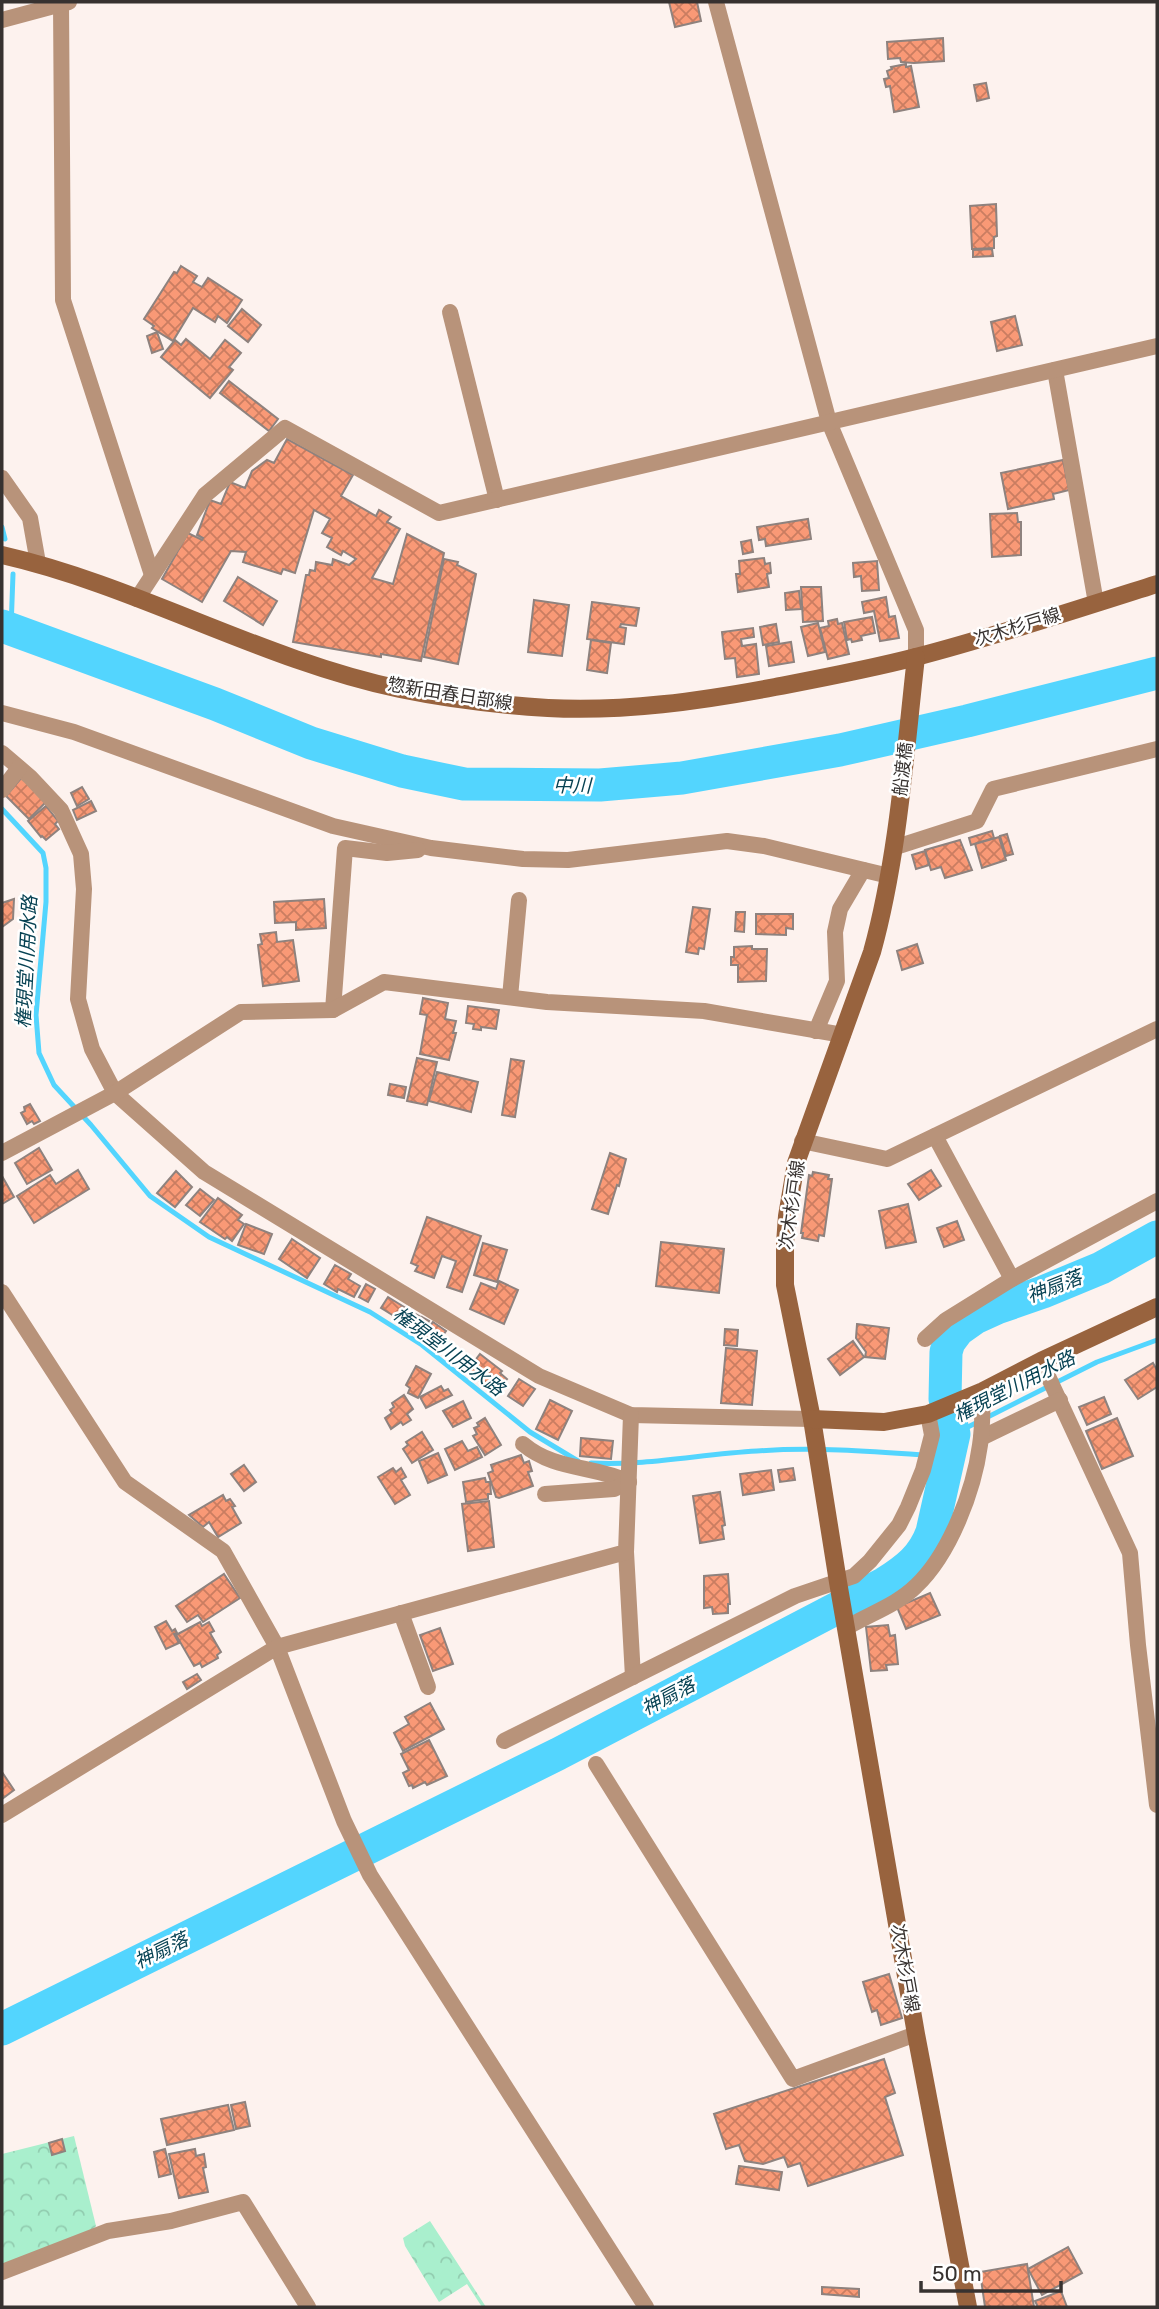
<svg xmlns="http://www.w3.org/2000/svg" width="1159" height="2309" font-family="Rubik,'Noto Sans JP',sans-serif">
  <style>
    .forest { fill: url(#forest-crowns) }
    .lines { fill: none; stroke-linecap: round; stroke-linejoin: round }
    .stream { stroke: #53d5fe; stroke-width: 5 }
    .river { stroke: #53d5fe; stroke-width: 33 }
    .building { fill: url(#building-cross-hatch); stroke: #8e827e; stroke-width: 2 }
    .street { stroke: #b8937a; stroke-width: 16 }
    .secondary { stroke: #98633e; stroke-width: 18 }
    .labels { text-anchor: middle; stroke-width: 5; stroke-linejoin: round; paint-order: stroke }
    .street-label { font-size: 18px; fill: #373230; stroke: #fff }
    .water-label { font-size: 19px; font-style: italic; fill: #074253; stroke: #fff }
  </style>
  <defs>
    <pattern id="forest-crowns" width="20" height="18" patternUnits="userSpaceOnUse" patternTransform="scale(1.75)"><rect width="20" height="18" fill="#a9efcd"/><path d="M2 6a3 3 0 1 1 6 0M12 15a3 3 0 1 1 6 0" fill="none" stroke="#92cdb0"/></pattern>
    <pattern id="building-cross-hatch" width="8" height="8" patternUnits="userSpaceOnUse" patternTransform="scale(1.75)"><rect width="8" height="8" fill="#f99976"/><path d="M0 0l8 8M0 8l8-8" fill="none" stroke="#ca7d61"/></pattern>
  </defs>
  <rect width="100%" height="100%" fill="#fdf2ee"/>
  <g class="forest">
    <polygon points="74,2136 96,2226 92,2231 2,2265 2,2154"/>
    <polygon points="430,2221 486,2307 482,2307 467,2284 439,2302 405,2246 403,2238"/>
  </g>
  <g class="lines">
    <g class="stream">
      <polyline points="2,527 5,539"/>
      <polyline points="11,629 13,574"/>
      <polyline points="2,809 43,853 46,868 46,902 36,1015 39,1053 54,1085 91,1125 150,1196 209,1237 370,1312 422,1345 530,1432 578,1461"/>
      <polyline points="932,1453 954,1434 1097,1362 1157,1340"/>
      <path d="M591 1463C646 1466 701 1454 757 1451 812 1447 868 1451 923 1455"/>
    </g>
    <g class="river">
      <polyline points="2,626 215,704 311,743 402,771 464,784 600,785 682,778 840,750 967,721 1157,673"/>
      <path d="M2 2029 558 1754 885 1583C907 1569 923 1557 932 1532L954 1434 945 1399 946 1352 949 1342 958 1330 975 1318 997 1308 1043 1292 1101 1268 1157 1237"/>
    </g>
  </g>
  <g class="building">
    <polygon points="669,2 697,2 701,21 675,27"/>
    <polygon points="943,38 944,61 914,63 901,62 900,58 888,59 887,42"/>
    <polygon points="906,64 906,67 911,66 919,107 894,112 890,86 886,87 884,79 889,78 887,71 892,69 891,67"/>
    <polygon points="986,83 989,98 977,101 974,85"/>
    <polygon points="996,204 997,236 994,237 994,248 972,249 970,206"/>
    <polygon points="992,249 993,256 973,257 973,250"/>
    <polygon points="181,266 197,276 193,282 202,287 208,278 242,300 227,323 218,316 215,322 193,308 173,341 152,328 154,326 144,319 174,272 177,273"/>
    <polygon points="242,309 261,325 248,342 228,326"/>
    <polygon points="1015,316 1022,345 997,351 991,322"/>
    <polygon points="157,332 163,349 152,353 147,336"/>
    <polygon points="186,339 210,359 225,340 241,353 229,367 233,370 210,398 161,357 175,340 181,345"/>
    <polygon points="229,381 278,419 269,431 220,393"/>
    <polygon points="287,439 353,475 341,496 376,516 379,510 391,517 387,522 400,529 372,578 393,584 407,534 444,553 421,661 381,654 381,657 293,642 306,575 309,575 310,570 315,571 316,562 332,565 333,559 349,565 356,559 343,551 341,555 327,547 332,538 322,533 330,519 314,510 295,573 283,569 281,574 243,562 246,552 231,551 202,602 162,579 188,533 202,540 203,538 197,535 210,500 221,504 230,482 245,488 252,471 267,460 274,463"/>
    <polygon points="1063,460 1069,490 1053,494 1054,499 1008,509 1001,473"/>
    <polygon points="1017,513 1018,522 1021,522 1021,555 992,557 990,514"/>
    <polygon points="808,519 811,539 766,546 765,539 759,540 757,527"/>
    <polygon points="751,540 753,552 743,554 741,542"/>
    <polygon points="764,558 765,564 770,563 771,573 767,574 769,587 738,592 736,574 740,574 739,561"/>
    <polygon points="444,559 458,562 457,565 476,574 458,664 424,657"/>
    <polygon points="877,561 879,590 862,591 861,576 854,577 853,563"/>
    <polygon points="238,577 277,601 263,625 224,601"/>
    <polygon points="801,587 821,587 823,621 803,622"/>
    <polygon points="799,591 801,609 786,610 785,593"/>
    <polygon points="886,597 889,617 895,616 899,638 880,641 874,611 864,613 862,602"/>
    <polygon points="534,600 569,605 562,656 528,652"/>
    <polygon points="592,602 639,608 636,626 621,624 620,627 626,628 624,644 587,639"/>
    <polygon points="872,617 875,633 861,636 862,640 852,642 851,639 847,640 844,622"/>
    <polygon points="837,619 838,624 842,623 849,654 828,659 820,628 829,626 828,621"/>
    <polygon points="818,623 825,652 808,656 801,627"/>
    <polygon points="776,624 779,642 763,645 760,627"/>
    <polygon points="753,628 754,637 741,639 742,646 756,644 759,674 737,677 735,658 725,659 722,632"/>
    <polygon points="591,640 611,643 607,673 587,670"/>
    <polygon points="791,642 794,662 769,666 766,646"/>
    <polygon points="22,777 46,802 29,819 6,796"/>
    <polygon points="82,787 89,799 77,806 71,793"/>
    <polygon points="91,801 96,811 77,820 73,810"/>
    <polygon points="46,806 58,821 55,824 59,829 46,840 42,836 41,837 28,821"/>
    <polygon points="992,831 994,838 971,845 969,838"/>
    <polygon points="1007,834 1013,854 1006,856 1000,836"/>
    <polygon points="999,837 1006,860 982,868 975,844"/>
    <polygon points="960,840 972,870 945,878 941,867 931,870 925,850"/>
    <polygon points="925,851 929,865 916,869 912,855"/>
    <polygon points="14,899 13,919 2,927 2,903"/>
    <polygon points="324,899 326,928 296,930 296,922 275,923 274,902"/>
    <polygon points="693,907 710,909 704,949 699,948 698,954 686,952"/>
    <polygon points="736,912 745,912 744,932 735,931"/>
    <polygon points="756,914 793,914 793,929 786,928 786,935 756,934"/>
    <polygon points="276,932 277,942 293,940 299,981 263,986 258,945 262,944 260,934"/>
    <polygon points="917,944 923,963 902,970 897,951"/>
    <polygon points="752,946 752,949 767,949 766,981 738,982 738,965 731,965 731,957 734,957 734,947"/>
    <polygon points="423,998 448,1003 445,1019 456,1021 453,1033 456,1033 449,1060 420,1054 427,1015 420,1014"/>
    <polygon points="468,1006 499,1010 496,1029 481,1027 481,1030 473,1029 474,1024 466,1023"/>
    <polygon points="417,1058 437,1062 427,1105 407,1101"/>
    <polygon points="511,1059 524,1061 515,1117 502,1115"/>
    <polygon points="437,1072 478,1082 471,1112 429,1101"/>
    <polygon points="390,1084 406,1087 404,1098 388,1095"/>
    <polygon points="30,1104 40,1121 34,1124 32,1121 27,1124 21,1113 25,1111 24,1107"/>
    <polygon points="39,1148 52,1170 27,1184 15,1163"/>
    <polygon points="610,1153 626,1159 619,1186 617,1185 608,1214 592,1209"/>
    <polygon points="78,1170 89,1189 34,1223 17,1196 50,1175 56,1184"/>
    <polygon points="931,1170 941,1186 919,1200 908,1184"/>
    <polygon points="176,1171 192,1187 175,1207 157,1193"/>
    <polygon points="813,1172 829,1175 828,1179 832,1179 824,1236 819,1235 818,1241 802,1238 803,1233 801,1233 809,1175 812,1176"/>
    <polygon points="2,1176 14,1197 2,1204"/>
    <polygon points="200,1189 214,1200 200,1216 186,1205"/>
    <polygon points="218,1198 242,1215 238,1220 244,1224 232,1241 227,1237 225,1239 200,1222"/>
    <polygon points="908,1204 916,1242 886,1248 879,1211"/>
    <polygon points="427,1217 481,1236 462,1292 447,1287 456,1261 442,1256 434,1278 415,1271 418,1266 411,1263"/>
    <polygon points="957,1221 964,1240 944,1247 937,1228"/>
    <polygon points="246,1224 272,1234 264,1254 238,1245"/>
    <polygon points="292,1239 320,1258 307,1278 279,1259"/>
    <polygon points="661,1242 724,1249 719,1293 656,1286"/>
    <polygon points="483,1243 507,1250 497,1282 474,1275"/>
    <polygon points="335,1265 351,1274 348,1279 360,1286 354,1297 338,1289 337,1292 324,1284"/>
    <polygon points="499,1281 518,1290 504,1324 470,1309 481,1283 496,1289"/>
    <polygon points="366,1284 375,1289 368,1302 359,1297"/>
    <polygon points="388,1297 409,1310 402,1321 381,1308"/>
    <polygon points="410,1311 421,1317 414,1328 404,1322"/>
    <polygon points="422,1317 429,1321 422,1335 415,1331"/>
    <polygon points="433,1322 446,1331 436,1345 423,1336"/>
    <polygon points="857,1324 889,1328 885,1359 865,1357 866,1352 856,1338"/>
    <polygon points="725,1329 738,1330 737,1346 724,1345"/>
    <polygon points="853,1341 864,1357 840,1375 828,1359"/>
    <polygon points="726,1348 757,1351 752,1405 721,1403"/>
    <polygon points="480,1354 502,1371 500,1373 507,1379 494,1393 467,1371"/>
    <polygon points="1153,1363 1157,1370 1157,1387 1138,1399 1125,1380"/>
    <polygon points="416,1366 431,1374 418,1398 408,1393 410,1388 406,1385"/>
    <polygon points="519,1379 535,1389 523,1406 508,1396"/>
    <polygon points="441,1386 444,1391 448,1389 452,1395 426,1408 420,1397"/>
    <polygon points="404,1395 413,1409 407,1414 411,1420 403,1425 401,1422 391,1429 385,1418 392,1413 390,1410 394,1407 392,1403"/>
    <polygon points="1104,1397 1111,1414 1087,1425 1079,1407"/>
    <polygon points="550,1400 572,1411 558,1440 536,1429"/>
    <polygon points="463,1401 471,1418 453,1427 443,1411"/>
    <polygon points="485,1418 501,1445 485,1455 473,1436 477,1434 474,1428 479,1426 477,1423"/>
    <polygon points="1117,1418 1133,1456 1102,1469 1086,1431"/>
    <polygon points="422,1432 433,1450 412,1463 403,1449 408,1445 406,1442"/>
    <polygon points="581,1438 613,1441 611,1459 580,1456"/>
    <polygon points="462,1441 468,1451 477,1447 482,1457 455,1470 445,1449"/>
    <polygon points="438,1453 447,1475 428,1483 419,1461"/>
    <polygon points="521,1455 524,1463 529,1461 532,1471 528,1472 533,1486 499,1498 496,1497 488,1473 493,1471 491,1465"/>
    <polygon points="244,1465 256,1482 244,1491 231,1474"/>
    <polygon points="393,1468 396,1472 401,1468 406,1477 401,1480 410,1495 395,1504 378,1477"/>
    <polygon points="793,1468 795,1480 780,1482 778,1470"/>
    <polygon points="771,1470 774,1490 743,1495 740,1474"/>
    <polygon points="485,1478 486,1482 490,1482 491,1494 488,1494 488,1499 466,1502 463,1482"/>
    <polygon points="720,1492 725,1525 722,1526 724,1539 700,1543 693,1496"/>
    <polygon points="223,1495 226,1501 230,1499 235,1506 232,1507 241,1523 218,1537 209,1522 203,1527 189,1515"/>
    <polygon points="489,1501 494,1547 468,1551 462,1504"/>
    <polygon points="224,1574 240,1598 203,1622 198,1615 187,1622 176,1606"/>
    <polygon points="728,1574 730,1604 728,1604 728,1613 713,1614 712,1607 704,1608 704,1576"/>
    <polygon points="930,1593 940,1615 906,1629 897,1607"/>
    <polygon points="166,1621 172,1631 175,1629 177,1633 174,1634 179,1643 166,1649 155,1627"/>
    <polygon points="200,1622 202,1626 209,1622 214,1631 210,1633 221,1652 217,1655 218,1658 202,1667 200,1663 194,1666 176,1635"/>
    <polygon points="888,1625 890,1636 895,1635 898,1664 886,1665 887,1670 871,1671 866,1627"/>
    <polygon points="440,1628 453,1664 433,1671 420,1635"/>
    <polygon points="197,1674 201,1680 187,1689 183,1682"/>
    <polygon points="430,1703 444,1729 403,1751 394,1733 409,1724 405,1717"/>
    <polygon points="429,1740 447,1776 427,1785 425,1782 413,1788 412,1785 409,1786 403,1773 409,1770 401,1754"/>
    <polygon points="2,1772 14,1790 2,1799"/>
    <polygon points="889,1974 902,2018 881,2025 877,2010 872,2012 863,1982"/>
    <polygon points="884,2059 895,2093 885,2097 903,2155 808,2186 800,2163 788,2167 784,2157 763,2164 745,2161 739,2145 726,2149 714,2114"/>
    <polygon points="245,2102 250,2126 236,2129 231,2105"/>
    <polygon points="228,2105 234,2130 167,2145 161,2119"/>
    <polygon points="62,2139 65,2151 52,2155 49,2143"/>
    <polygon points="165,2149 171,2174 159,2177 154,2152"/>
    <polygon points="195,2149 196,2156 204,2154 206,2167 203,2168 208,2192 179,2198 169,2154"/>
    <polygon points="739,2166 782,2172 779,2190 736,2184"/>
    <polygon points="1068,2247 1082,2273 1042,2295 1028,2269"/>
    <polygon points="1027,2264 1034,2307 985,2307 980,2272"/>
    <polygon points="822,2287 859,2289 859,2297 822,2294"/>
    <polygon points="1061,2291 1067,2307 1038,2307 1035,2301"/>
  </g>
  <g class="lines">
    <g class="street">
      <polyline points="61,2 63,300 152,575"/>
      <polyline points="716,2 829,422 916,630 916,657"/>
      <polyline points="2,20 69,2"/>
      <polyline points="450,312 497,500"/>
      <polyline points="1055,370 1096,603"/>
      <polyline points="2,478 30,518 38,563"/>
      <polyline points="137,599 205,495 285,428 439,513 1157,346"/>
      <polyline points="2,713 74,732 333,826 431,848 523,859 568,860 727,841 764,846 889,876"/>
      <polyline points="2,753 30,777 61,810 81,854 84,889 78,999 92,1049 115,1093 204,1172 539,1376 631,1415 812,1419"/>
      <polyline points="2,790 19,768"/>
      <polyline points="893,848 977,821 993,789 1157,749"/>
      <polyline points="510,997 519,900"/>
      <polyline points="333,1010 345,848 387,853 418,850"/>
      <polyline points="816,1031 837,981 835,932 840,909 863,870"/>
      <polyline points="935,1136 1012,1279"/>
      <polyline points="802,1141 887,1159 1157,1029"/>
      <polyline points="2,1153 115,1093 241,1012 333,1010 384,982 547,1002 704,1011 843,1035"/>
      <polyline points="2,1292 125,1482 223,1551 277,1647 344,1821 370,1875 646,2307"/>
      <polyline points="925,1339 946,1320 1012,1279 1157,1201"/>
      <polyline points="1041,1361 1130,1553 1138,1645 1157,1805"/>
      <polyline points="981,1438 1060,1400"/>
      <path d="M523 1444C555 1471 593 1465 629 1482"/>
      <polyline points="545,1494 614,1489 629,1482"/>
      <polyline points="626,1552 633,1677"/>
      <polyline points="401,1613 428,1687"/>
      <path d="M846 1628C869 1614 897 1605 916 1586 950 1554 974 1490 980 1445 983 1427 982 1409 983 1391"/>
      <polyline points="504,1741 795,1596 854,1576 870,1561 899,1525 908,1507 923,1470 932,1435 928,1414"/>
      <polyline points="596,1764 793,2079 916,2034"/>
      <polyline points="2,1815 277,1647 626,1552 631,1415"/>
      <polyline points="2,2272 108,2231 171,2221 243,2202 308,2307"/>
    </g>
    <g class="secondary">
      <path d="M2 555C138 586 262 660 400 689 448 699 499 705 548 708 624 712 701 701 775 687 822 678 870 669 916 657 997 636 1077 609 1157 584"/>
      <path d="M916 657C905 754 898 858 872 952L796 1163 787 1216 785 1244V1285L812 1419 838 1582 916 2034 968 2307"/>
      <polyline points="812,1419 884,1422 928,1414 983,1391 1041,1361 1157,1307"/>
    </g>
  </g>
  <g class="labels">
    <g class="street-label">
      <text transform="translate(1017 627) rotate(-17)" y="6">次木杉戸線</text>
      <text transform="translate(450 694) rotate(9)" y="6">惣新田春日部線</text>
      <text transform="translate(903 769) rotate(-83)" y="6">船渡橋</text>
      <text transform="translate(792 1205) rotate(-82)" y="6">次木杉戸線</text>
      <text transform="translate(905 1968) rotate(80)" y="6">次木杉戸線</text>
    </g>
    <g class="water-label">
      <text transform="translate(572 785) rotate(1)" y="7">中川</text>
      <text transform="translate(26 962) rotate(-87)" y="7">権現堂川用水路</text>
      <text transform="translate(1054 1286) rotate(-21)" y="7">神扇落</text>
      <text transform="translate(449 1351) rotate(37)" y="7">権現堂川用水路</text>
      <text transform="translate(1014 1386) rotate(-27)" y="7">権現堂川用水路</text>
      <text transform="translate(668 1696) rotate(-28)" y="7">神扇落</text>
      <text transform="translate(161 1950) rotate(-26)" y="7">神扇落</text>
    </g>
  </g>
  <rect width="1159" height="2309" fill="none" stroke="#373230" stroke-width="7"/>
  <path d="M921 2281v10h140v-10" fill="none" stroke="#373230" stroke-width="3.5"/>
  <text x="932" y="2281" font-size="21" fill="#373230" stroke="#ffffff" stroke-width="5" paint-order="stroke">50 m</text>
</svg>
